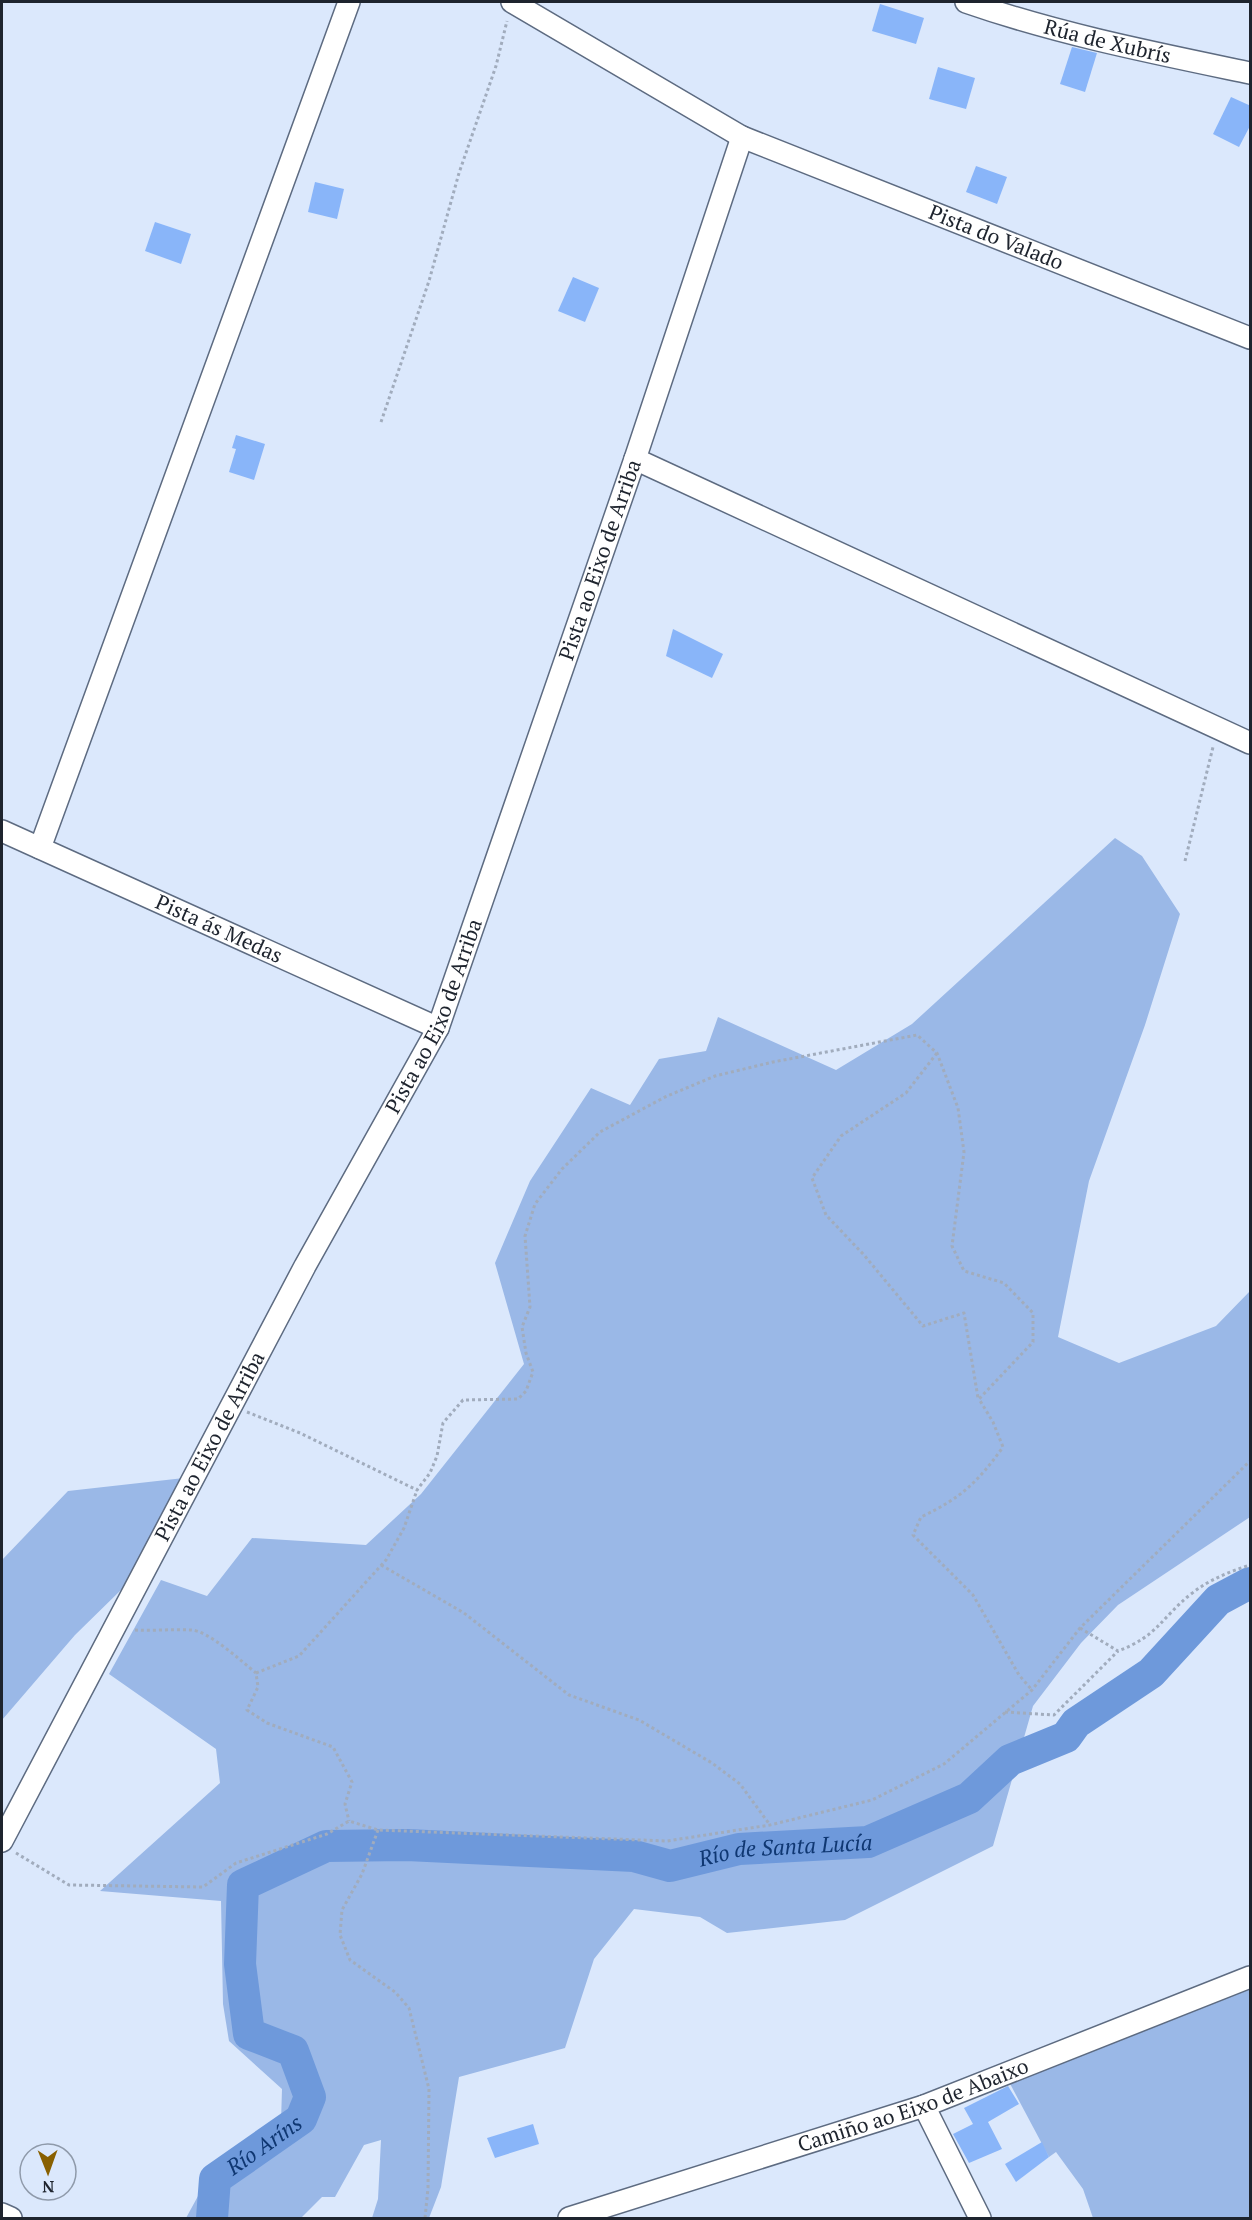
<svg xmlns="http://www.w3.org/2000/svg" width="1252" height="2220" font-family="'PT Serif',serif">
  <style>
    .green { fill: #9ab8e7 }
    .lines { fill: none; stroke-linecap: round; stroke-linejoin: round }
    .river { stroke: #6e99db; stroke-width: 32 }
    .building { fill: #89b5f9 }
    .street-casing { stroke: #5d6b81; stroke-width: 24 }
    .path { stroke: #a1acbd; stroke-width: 3; stroke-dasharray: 3 3; stroke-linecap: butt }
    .street { stroke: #fff; stroke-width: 21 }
    .labels { text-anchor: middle; stroke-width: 5; stroke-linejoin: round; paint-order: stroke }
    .street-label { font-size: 21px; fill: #1e242e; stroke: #dbe8fc }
    .water-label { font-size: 22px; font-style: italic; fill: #0f3772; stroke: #dbe8fc }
  </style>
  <rect width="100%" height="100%" fill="#dbe8fc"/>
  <g class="green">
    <polygon points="1115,838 1142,856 1180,914 1145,1025 1089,1181 1058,1337 1119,1363 1216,1326 1250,1291 1250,1517 1118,1605 1081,1643 1033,1706 993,1846 845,1920 727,1933 700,1917 634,1909 594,1959 565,2048 459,2077 441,2187 429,2218 372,2218 378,2199 381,2140 364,2145 335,2197 322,2197 301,2218 186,2218 209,2176 281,2122 282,2089 229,2041 223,2004 221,1901 100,1891 220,1783 216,1749 109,1674 161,1580 207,1596 252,1538 366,1545 421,1494 524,1364 495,1263 530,1181 591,1088 630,1105 659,1059 706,1051 718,1017 836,1070 912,1024"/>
    <polygon points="184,1478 123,1588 75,1635 2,1720 2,1560 68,1491"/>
    <polygon points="1250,1986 1250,2218 1093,2218 1083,2189 1056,2152 1049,2157 1007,2078"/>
  </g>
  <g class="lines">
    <path class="river" id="s1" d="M212 2218 215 2179 301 2119 310 2097 293 2051 249 2034 240 1964 243 1885 326 1846 407 1845 634 1856 670 1866 739 1849 868 1842 969 1798 1010 1760 1066 1737 1076 1723 1151 1673 1218 1600 1250 1583"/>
  </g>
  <g class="building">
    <polygon points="880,4 924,18 916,44 872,31"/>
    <polygon points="1072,47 1097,53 1085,92 1060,84"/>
    <polygon points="938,67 975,78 966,109 929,99"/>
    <polygon points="1231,97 1251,106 1251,124 1239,147 1213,134"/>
    <polygon points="976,166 1007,177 997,204 966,192"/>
    <polygon points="315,182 344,189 337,219 308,212"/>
    <polygon points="155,222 191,234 181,264 145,251"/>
    <polygon points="573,277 599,288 585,322 558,311"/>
    <polygon points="236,435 265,444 254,480 229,472 236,449 232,448"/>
    <polygon points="673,629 723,654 712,678 666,656"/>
    <polygon points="1008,2086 1019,2104 988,2122 1002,2149 969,2163 953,2134 973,2124 964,2108"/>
    <polygon points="533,2124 539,2144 495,2158 487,2138"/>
    <polygon points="1042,2142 1049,2157 1016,2182 1005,2164"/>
  </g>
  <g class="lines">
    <g class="street-casing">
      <g id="street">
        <path id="s2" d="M512 2 742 137 1250 338"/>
        <path id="s3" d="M966 2C1058 34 1154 53 1250 73"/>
        <polyline points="635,459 1250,743"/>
        <path id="s4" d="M2 831 438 1028"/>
        <polyline points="40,848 349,2"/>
        <path id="s5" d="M2 1841 305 1266 438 1028 635 459 742 137"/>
        <polyline points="924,2106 980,2218"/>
        <polyline points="2,2214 11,2218"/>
        <path id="s6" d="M569 2218 924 2106 1250 1977"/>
      </g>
    </g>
    <g class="path">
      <polyline points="381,422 429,281 459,173 496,66 507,21"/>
      <polyline points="1185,861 1213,747"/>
      <polyline points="937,1053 906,1093 841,1136 812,1178 826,1215 864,1255 923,1326 964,1313 978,1398"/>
      <path d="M247 1412 300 1433 417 1490 430 1473 437 1456 443 1423 463 1400 518 1399 526 1391 533 1372 526 1353 522 1327 530 1307 525 1236 535 1204 562 1169 600 1132 665 1097 715 1076 773 1062 917 1035 937 1053 958 1108 964 1152 952 1246 964 1271 1004 1283 1033 1313V1342L979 1399 993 1422 1003 1447C977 1483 961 1498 921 1517L913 1535 973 1595 1019 1675 1032 1690"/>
      <polyline points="381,1565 464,1613 569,1695 639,1720 712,1763 740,1784 770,1825"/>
      <path d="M1080 1628 1118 1651C1158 1636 1161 1618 1191 1594 1210 1579 1229 1572 1250 1565"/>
      <path d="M135 1630C153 1631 172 1629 191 1630 209 1631 241 1661 256 1673L258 1687 247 1710 267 1723 333 1747 352 1782 345 1804 349 1821"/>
      <polyline points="256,1673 299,1656 386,1560 404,1528 417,1490"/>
      <polyline points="1005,1712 1054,1715 1118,1651"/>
      <polyline points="378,1830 362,1874 342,1910 340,1935 350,1960 395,1992 409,2008 429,2089 428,2188 425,2218"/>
      <polyline points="16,1853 69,1885 203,1887 236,1863 327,1834 349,1821 378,1830 667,1841 770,1825 872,1800 944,1764 1032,1690 1080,1628 1250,1461"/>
    </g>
    <use href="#street" class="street"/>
  </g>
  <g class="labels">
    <g class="street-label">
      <text dy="7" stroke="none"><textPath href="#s3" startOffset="147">Rúa de Xubrís</textPath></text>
      <text dy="7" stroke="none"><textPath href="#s2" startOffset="540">Pista do Valado</textPath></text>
      <text dy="7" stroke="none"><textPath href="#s5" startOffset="1418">Pista ao Eixo de Arriba</textPath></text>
      <text dy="7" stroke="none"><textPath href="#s4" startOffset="238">Pista ás Medas</textPath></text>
      <text dy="7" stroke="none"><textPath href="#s5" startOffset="932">Pista ao Eixo de Arriba</textPath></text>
      <text dy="7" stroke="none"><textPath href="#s5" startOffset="446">Pista ao Eixo de Arriba</textPath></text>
      <text dy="7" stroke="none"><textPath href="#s6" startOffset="362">Camiño ao Eixo de Abaixo</textPath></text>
    </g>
    <g class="water-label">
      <text dy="8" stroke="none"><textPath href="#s1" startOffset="968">Río de Santa Lucía</textPath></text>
      <text dy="8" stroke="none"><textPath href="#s1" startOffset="99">Río Aríns</textPath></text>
    </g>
  </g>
  <rect width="1252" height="2220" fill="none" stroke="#1e242e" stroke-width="6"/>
  <g transform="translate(48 2172) rotate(179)"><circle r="28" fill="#dbe8fc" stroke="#8f9aaa" stroke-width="1.5"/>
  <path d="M0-4.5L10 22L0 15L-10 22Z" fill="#896000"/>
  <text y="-9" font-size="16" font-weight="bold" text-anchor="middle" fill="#1e242e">N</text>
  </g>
</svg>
